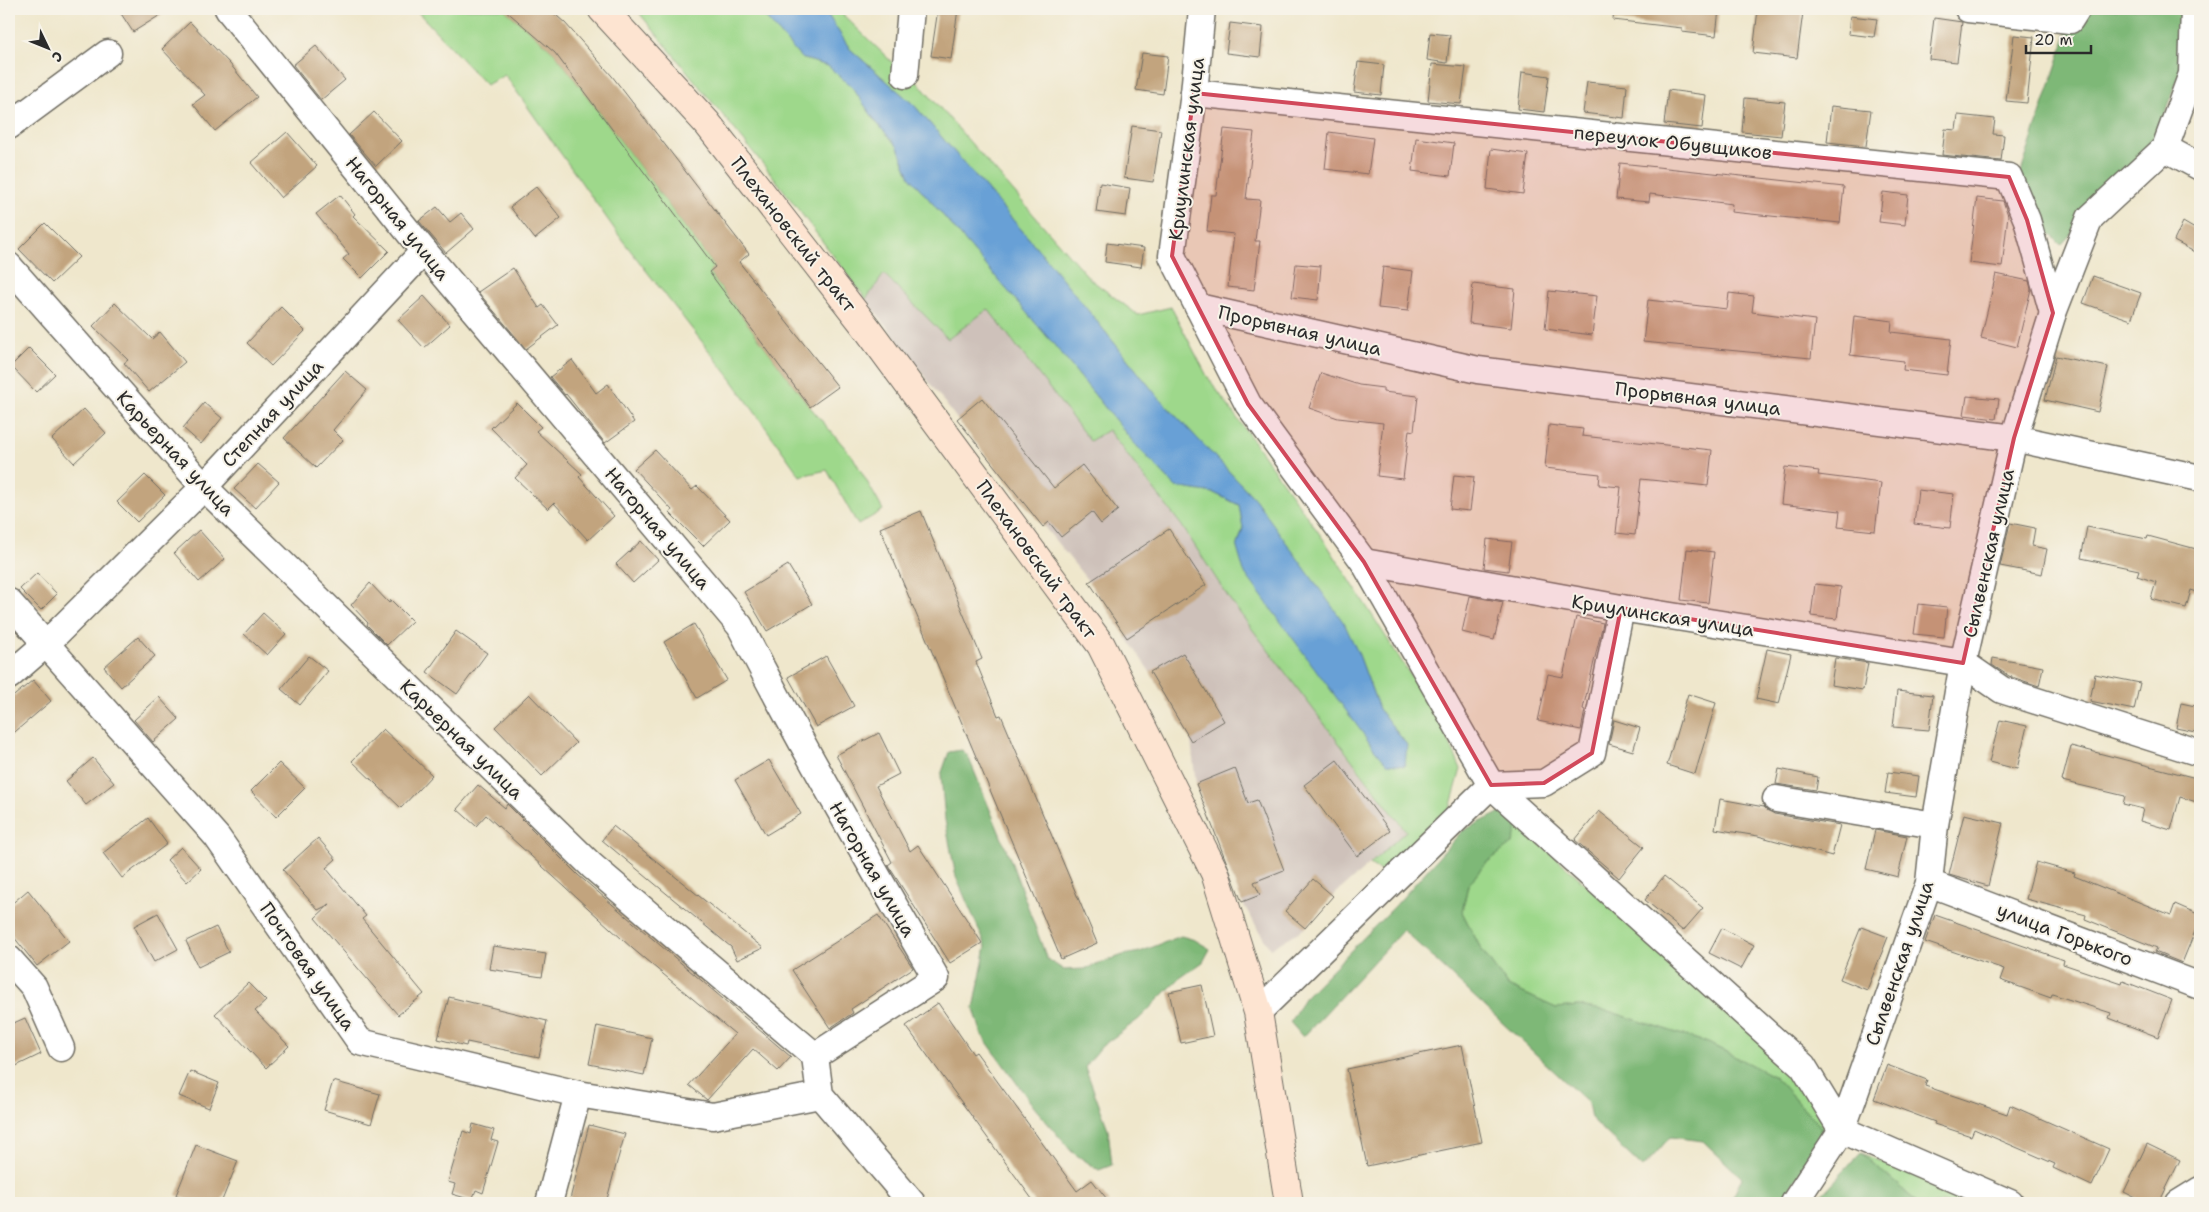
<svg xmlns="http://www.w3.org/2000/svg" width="2209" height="1212" font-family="'Shantell Sans',sans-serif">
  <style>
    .industrial { fill: #cec1ba }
    .green { fill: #9ed88b; stroke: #64825b }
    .forest { fill: #7eb877; stroke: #547251 }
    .water { fill: #67a0d6; stroke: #496680 }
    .building { fill: #c2a47e }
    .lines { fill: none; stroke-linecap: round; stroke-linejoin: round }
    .street-casing { stroke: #706d63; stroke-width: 29 }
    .secondary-casing { stroke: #706d63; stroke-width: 30 }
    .street { stroke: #fff; stroke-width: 26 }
    .secondary { stroke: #fde4d1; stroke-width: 28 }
    .marked { fill: #d1495b; fill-opacity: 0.2; stroke: #d1495b; stroke-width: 4; stroke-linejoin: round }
    .labels { text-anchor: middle; stroke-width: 4; stroke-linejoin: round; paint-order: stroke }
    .street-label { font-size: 19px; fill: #2b2b2b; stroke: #f7f3e8 }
  </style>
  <rect width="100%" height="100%" fill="#f7f3e8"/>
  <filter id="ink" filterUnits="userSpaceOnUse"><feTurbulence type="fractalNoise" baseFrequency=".02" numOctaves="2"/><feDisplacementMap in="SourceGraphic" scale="10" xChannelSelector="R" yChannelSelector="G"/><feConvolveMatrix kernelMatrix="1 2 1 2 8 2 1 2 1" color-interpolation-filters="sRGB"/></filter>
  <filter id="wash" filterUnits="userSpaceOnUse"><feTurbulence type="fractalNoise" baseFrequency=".0096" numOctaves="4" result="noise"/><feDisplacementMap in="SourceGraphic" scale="20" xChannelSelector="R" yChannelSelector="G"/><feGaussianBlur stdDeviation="1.12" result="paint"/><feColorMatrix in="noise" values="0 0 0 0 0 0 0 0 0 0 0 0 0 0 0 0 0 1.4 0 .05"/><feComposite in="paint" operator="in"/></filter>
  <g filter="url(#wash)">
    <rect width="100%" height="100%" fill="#efe7cc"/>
    <polygon class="industrial" points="884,274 948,339 988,309 1090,440 1108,430 1182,526 1230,600 1406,832 1333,896 1305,928 1270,949 1242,902 1196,784 1191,741 1150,672 1089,582 957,419 866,299"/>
    <g class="green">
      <polygon points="415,9 504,9 555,53 715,267 709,272 810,407 853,457 883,510 858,525 827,470 800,476 732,380 623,241 505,75 486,85"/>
      <polygon points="636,9 758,9 801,58 828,66 852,87 877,123 898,147 910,177 1051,341 1134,443 1176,487 1214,493 1239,505 1243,528 1237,548 1322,675 1375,750 1407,745 1379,709 1359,655 1255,499 1158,397 1044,256 914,105 850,49 824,9 837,9 899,69 913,77 1090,279 1138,315 1171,307 1207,376 1326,543 1441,723 1461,769 1449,812 1388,876 1370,864 1406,831 1230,600 1182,526 1108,430 1090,441 988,309 948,339 884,274 866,299 776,180"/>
      <polygon points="1518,824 1799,1073 1832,1125 1818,1149 1821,1127 1775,1077 1708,1043 1608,1011 1579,1006 1556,1008 1508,986 1481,949 1462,912 1468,885 1486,863 1501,852"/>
      <polygon points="1861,1153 1980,1203 1918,1203"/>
    </g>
    <g class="forest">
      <polygon points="2086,9 2186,9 2182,67 2153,149 2113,177 2095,196 2075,230 2061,245 2043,227 2020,175 2069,27"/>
      <polygon points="962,750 968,756 1011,861 1047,959 1064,970 1084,969 1123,955 1140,952 1181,936 1195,940 1210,949 1203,962 1180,978 1139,1019 1102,1046 1085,1067 1108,1129 1112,1165 1099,1170 1072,1152 1034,1107 982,1035 974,1009 986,946 956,877 945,820 941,775 949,752"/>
      <polygon points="1505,810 1518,824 1513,843 1486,863 1468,885 1462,912 1481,949 1508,986 1556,1008 1579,1006 1608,1011 1708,1043 1775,1077 1821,1127 1818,1149 1779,1203 1730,1203 1742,1178 1703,1141 1670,1137 1643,1168 1591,1118 1588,1103 1403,930 1303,1037 1290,1022 1304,998 1396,905 1462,831"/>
      <polygon points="1861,1153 1918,1203 1814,1203"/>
    </g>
    <polygon class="water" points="758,9 824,9 850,49 914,105 1044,256 1158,397 1255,499 1344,623 1359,655 1379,709 1407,745 1405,766 1387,764 1375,750 1244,572 1237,548 1243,528 1239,505 1214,493 1176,487 1134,443 1051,341 910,177 898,147 877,123 852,87 828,66 801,58"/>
    <g id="blocks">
      <g class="building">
        <polygon points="118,9 170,9 133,32"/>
        <polygon points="504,9 549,9 565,23 612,76 749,254 739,262 838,387 810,407 709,272 715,267 555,53"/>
        <polygon points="938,9 958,9 951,59 931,56"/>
        <polygon points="1614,9 1719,9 1716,36 1682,32 1682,28 1613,20"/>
        <polygon points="1758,9 1803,12 1797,58 1753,53"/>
        <polygon points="1850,16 1877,19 1874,37 1848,34"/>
        <polygon points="1934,18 1962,22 1957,62 1929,59"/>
        <polygon points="190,22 230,64 257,97 215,131 193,104 205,95 162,49"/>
        <polygon points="1230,23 1263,27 1260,57 1226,53"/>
        <polygon points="1430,33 1450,35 1447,63 1427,60"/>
        <polygon points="2014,35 2034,37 2027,103 2006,101"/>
        <polygon points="316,46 345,80 321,100 293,65"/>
        <polygon points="1142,53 1168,56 1163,94 1136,90"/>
        <polygon points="1358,62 1384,65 1381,95 1354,92"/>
        <polygon points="1432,64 1466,67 1461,104 1428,101"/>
        <polygon points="1522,72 1549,76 1544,112 1518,109"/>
        <polygon points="1587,82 1627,86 1624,118 1583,113"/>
        <polygon points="1668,90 1706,95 1702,128 1664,124"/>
        <polygon points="1745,98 1785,102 1781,136 1742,132"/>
        <polygon points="1831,106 1871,110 1866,146 1827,142"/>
        <polygon points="374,112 402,141 376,166 349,135"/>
        <polygon points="1958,115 1995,119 1993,134 2004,135 2001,161 1942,155 1945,129 1956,130"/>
        <polygon points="1132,126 1161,130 1153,182 1124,178"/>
        <polygon points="1224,129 1254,132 1246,199 1260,200 1255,241 1260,241 1254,290 1228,287 1234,234 1207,231 1211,195 1216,195"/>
        <polygon points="287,132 317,166 281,198 251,163"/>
        <polygon points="1329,132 1373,138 1368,174 1325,169"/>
        <polygon points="1416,138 1454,143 1450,176 1412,171"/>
        <polygon points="1491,149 1528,154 1523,194 1487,189"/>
        <polygon points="1620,163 1844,187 1840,223 1731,212 1732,204 1650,194 1649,202 1616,199"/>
        <polygon points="1100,183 1130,188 1126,216 1096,212"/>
        <polygon points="536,187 561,218 535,239 510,207"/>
        <polygon points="1883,192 1908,195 1905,225 1879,222"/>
        <polygon points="340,195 355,214 353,216 389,251 362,278 343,259 349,254 316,214"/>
        <polygon points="1977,198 2003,201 2008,215 2002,267 1969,263"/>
        <polygon points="437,207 450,222 461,213 474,229 446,253 419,221"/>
        <polygon points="2183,222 2200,232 2200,255 2174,241"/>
        <polygon points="45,223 79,257 52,283 19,249"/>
        <polygon points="1107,243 1144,248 1141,267 1105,262"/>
        <polygon points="1296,264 1321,266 1318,300 1292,297"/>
        <polygon points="1383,267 1413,271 1408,311 1378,308"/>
        <polygon points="513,268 539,308 543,305 558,325 526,349 478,292"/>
        <polygon points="1996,274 2029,281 2031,289 2017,347 1981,338"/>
        <polygon points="2093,276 2141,293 2131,320 2083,303"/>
        <polygon points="1473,284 1515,289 1511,328 1469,323"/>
        <polygon points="1549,291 1597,296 1592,335 1545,329"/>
        <polygon points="1729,293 1754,296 1752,312 1815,320 1811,358 1643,342 1648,300 1727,309"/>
        <polygon points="424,296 450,325 424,348 398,320"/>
        <polygon points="115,303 152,339 160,332 185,362 149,392 124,363 128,360 93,326"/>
        <polygon points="281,307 305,331 271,366 247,343"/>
        <polygon points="1854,316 1892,321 1891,332 1951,339 1947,375 1903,370 1904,361 1850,355"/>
        <polygon points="29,348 55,374 36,392 11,366"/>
        <polygon points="2056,356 2108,367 2098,412 2045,400"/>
        <polygon points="572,360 596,393 608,384 634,422 605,443 566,394 565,395 550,377"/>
        <polygon points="345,371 367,390 333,430 343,440 316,468 284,438"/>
        <polygon points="1321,373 1359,385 1383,388 1383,392 1418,396 1414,431 1409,430 1403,479 1377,476 1383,423 1338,418 1309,408"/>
        <polygon points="1967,396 1999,399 1996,419 1964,415"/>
        <polygon points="982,398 1054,488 1082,465 1118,510 1101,524 1092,512 1061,537 1049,522 1043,527 957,419"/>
        <polygon points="204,403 222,418 201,444 183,428"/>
        <polygon points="517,403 541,427 536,431 582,474 579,477 614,516 588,540 554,503 548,509 515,478 527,465 491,428"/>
        <polygon points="84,409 106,433 74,463 52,439"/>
        <polygon points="1549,425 1583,429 1582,436 1712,450 1708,486 1641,479 1635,535 1616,533 1621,487 1599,485 1600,474 1545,468"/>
        <polygon points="655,450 692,490 697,486 730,520 703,546 670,513 672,510 634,469"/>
        <polygon points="258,464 279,482 255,508 234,489"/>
        <polygon points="1785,467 1819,471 1818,475 1881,483 1875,531 1838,527 1840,511 1781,504"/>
        <polygon points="145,475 165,495 137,522 117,502"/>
        <polygon points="1454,475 1474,477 1470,511 1450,509"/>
        <polygon points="1918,490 1954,494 1950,528 1914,524"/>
        <polygon points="921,511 982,659 976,662 998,716 1001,715 1097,943 1061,959 880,528"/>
        <polygon points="2010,523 2035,528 2032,546 2047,549 2042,574 2000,566"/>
        <polygon points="2087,527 2147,539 2148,536 2200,550 2200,593 2191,590 2186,608 2151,599 2156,582 2137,576 2139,570 2081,558"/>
        <polygon points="1169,529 1206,585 1127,638 1089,582"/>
        <polygon points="199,530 225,559 199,582 174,553"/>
        <polygon points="1487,539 1512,542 1508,571 1484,568"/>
        <polygon points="641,541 658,560 633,583 616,564"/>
        <polygon points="1687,549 1714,552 1708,603 1681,600"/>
        <polygon points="788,565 812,604 767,631 744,592"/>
        <polygon points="37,573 57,594 41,610 20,589"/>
        <polygon points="370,583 389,603 391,600 412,621 387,645 367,625 368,623 351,605"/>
        <polygon points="1815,584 1841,587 1837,619 1811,616"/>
        <polygon points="1470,596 1503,602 1494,640 1462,632"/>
        <polygon points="1918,604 1947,607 1944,637 1914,634"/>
        <polygon points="263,613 286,634 267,655 244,634"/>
        <polygon points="1576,617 1603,623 1583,709 1585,710 1581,730 1538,721 1548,674 1563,677"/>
        <polygon points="694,624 727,680 697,698 664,642"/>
        <polygon points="456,631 487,653 457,694 427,672"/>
        <polygon points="138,637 155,656 121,687 104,667"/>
        <polygon points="1767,649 1791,654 1779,704 1756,699"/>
        <polygon points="1183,653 1224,721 1191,741 1150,672"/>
        <polygon points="309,656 328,671 300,705 281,689"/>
        <polygon points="826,656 854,706 816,727 788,677"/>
        <polygon points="1835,658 1868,663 1863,690 1831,685"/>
        <polygon points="1993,658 2043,667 2039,686 2009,676 1992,665"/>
        <polygon points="2095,674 2140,683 2134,710 2090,701"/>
        <polygon points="33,680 51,701 9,737 9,700"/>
        <polygon points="1897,691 1933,695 1929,730 1893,727"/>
        <polygon points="529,694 576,743 542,776 495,727"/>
        <polygon points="1688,694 1716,703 1695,774 1667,765"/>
        <polygon points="159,697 179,719 153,742 134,720"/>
        <polygon points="2181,703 2200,707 2200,733 2176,728"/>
        <polygon points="1614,720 1640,728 1633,751 1609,744"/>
        <polygon points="2000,720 2027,726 2017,769 1989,762"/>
        <polygon points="383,729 432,775 401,808 352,761"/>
        <polygon points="879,733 899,774 876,786 910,851 918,845 982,943 950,963 888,865 892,862 836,755"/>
        <polygon points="2071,746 2200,779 2200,803 2180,797 2171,830 2140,821 2143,809 2123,804 2125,796 2062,781"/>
        <polygon points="93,758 114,783 86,805 66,781"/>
        <polygon points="769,760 801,814 766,835 735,780"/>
        <polygon points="1337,760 1390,831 1357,856 1304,785"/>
        <polygon points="279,763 305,788 276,817 251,791"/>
        <polygon points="1235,768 1248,803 1257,800 1284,870 1254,882 1260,895 1242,902 1196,784"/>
        <polygon points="1779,769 1818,777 1816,790 1776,784"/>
        <polygon points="1888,772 1919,776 1916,797 1885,793"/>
        <polygon points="478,785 505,808 507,804 578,875 791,1057 778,1071 753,1049 707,1100 689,1085 735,1034 633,949 486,815 476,826 457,809"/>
        <polygon points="1720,799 1764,807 1774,814 1840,825 1832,856 1758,836 1715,829"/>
        <polygon points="1599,811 1644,847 1619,878 1575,840"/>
        <polygon points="1964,814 2003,823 1988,886 1949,875"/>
        <polygon points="148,818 167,844 122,878 103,853"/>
        <polygon points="613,826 763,948 737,960 731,947 602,840"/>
        <polygon points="1875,830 1907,836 1898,877 1866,869"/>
        <polygon points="318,838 336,859 326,868 366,916 362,919 424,994 398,1015 315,918 330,904 318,910 283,870"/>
        <polygon points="181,847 201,869 187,882 167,860"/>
        <polygon points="2036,862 2075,873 2074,876 2171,915 2175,904 2200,915 2200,919 2182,963 2155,952 2157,948 2085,919 2086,915 2026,899"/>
        <polygon points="1664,876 1703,908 1683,931 1645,900"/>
        <polygon points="1313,879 1333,896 1305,928 1285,911"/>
        <polygon points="28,890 69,941 37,966 9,931 9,906"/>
        <polygon points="158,913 178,949 154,962 134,926"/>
        <polygon points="878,915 913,968 851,1009 853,1013 830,1028 792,970"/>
        <polygon points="1935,915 2064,960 2063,964 2122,984 2123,981 2172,1000 2158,1037 2109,1018 2111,1013 2052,994 2051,998 2000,980 2004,969 1925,942"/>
        <polygon points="216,927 229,952 198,967 186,941"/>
        <polygon points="1861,927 1888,937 1867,990 1840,979"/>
        <polygon points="1722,928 1754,945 1741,969 1709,953"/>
        <polygon points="493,946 546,954 542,977 489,969"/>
        <polygon points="248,983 266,1001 255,1011 289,1046 266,1068 215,1014"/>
        <polygon points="1202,985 1213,1036 1181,1043 1169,992"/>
        <polygon points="449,997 547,1021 539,1057 467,1042 466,1046 438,1039"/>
        <polygon points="938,1003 973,1054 976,1052 1077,1191 1092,1180 1110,1203 1035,1203 906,1026"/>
        <polygon points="25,1018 41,1054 16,1066 9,1050 9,1025"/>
        <polygon points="597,1026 652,1038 644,1075 589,1064"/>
        <polygon points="1462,1045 1482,1142 1367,1166 1347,1069"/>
        <polygon points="1887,1065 1927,1080 1925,1086 2007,1114 2010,1105 2109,1149 2092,1186 2053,1168 2055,1164 1974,1129 1971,1136 1934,1124 1935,1122 1874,1099"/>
        <polygon points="190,1071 219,1083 209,1108 179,1096"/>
        <polygon points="333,1081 380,1094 371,1124 324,1110"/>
        <polygon points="473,1124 494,1130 491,1140 498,1142 483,1193 476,1190 472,1200 452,1194 455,1184 448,1182 463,1131 471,1134"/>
        <polygon points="589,1125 625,1134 615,1169 606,1203 569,1203"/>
        <polygon points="2147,1144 2180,1160 2159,1203 2146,1203 2124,1192"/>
        <polygon points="196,1145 238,1161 221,1203 197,1203 176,1195"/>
      </g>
    </g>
  </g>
  <g filter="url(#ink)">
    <use href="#blocks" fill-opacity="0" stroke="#706d63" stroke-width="1"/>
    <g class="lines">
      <g class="street-casing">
        <g id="street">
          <path d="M228 9 424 251 740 626C801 745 869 862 936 978L815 1056"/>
          <polyline points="1202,9 1194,93 1172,256 1248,404 1364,562 1491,785 1803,1066 1842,1130"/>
          <polyline points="1968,9 2070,20 2077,9"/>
          <polyline points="905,75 911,9"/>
          <polyline points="1194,93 2009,177 2027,220 2053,313"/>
          <polyline points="9,126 108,53"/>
          <polyline points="2165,148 2200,167"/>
          <polyline points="9,266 204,487 592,866 815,1056 820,1095 912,1203"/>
          <polyline points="1198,307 1478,370 2014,438 2200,478"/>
          <polyline points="1364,562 1621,608 1963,663 2002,690 2200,753"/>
          <polyline points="9,602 217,837 360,1042 578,1094 713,1116 820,1095"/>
          <polyline points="9,676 47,643 204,487 424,251"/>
          <polyline points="1776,799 1935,825"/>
          <polyline points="1929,883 2200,986"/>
          <polyline points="9,959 34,987 61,1048"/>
          <polyline points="1258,1012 1491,785 1544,783 1592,753 1621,608"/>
          <polyline points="1842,1130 2010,1203"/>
          <polyline points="549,1203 578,1094"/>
          <polyline points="1794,1203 1842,1130 1929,883 1935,825 1963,663 2014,438 2053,313 2090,218 2165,148 2192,74 2194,9"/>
          <polyline points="2179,1203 2200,1190"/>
        </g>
      </g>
      <g class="secondary-casing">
        <polyline id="secondary" points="602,9 707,123 866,327 1101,645 1215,873 1258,1012 1289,1203"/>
      </g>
      <use href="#street" class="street"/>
      <use href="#secondary" class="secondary"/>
    </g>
  </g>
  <path class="marked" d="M1194 93 2009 177 2027 220 2053 313 2014 438 1963 663 1621 608 1592 753 1544 783 1491 785 1364 562 1248 404 1172 256Z"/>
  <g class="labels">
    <g class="street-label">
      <text transform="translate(1673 142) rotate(6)" y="7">переулок Обувщиков</text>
      <text transform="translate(1186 149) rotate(-83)" y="7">Криулинская улица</text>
      <text transform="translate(398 218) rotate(51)" y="7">Нагорная улица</text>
      <text transform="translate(794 234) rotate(52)" y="7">Плехановский тракт</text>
      <text transform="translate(1300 330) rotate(13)" y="7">Прорывная улица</text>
      <text transform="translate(1698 398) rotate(7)" y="7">Прорывная улица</text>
      <text transform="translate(272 413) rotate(-47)" y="7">Степная улица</text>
      <text transform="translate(176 453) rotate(47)" y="7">Карьерная улица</text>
      <text transform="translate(658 528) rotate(50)" y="7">Нагорная улица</text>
      <text transform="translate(1988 553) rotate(-77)" y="7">Сылвенская улица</text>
      <text transform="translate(1037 559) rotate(54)" y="7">Плехановский тракт</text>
      <text transform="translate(1663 615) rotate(9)" y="7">Криулинская улица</text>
      <text transform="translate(462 739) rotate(44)" y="7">Карьерная улица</text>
      <text transform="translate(873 869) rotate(60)" y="7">Нагорная улица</text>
      <text transform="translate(2065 934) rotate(21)" y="7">улица Горького</text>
      <text transform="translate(1899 963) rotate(-71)" y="7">Сылвенская улица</text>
      <text transform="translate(308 966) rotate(55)" y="7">Почтовая улица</text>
    </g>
  </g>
  <rect width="2209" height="1212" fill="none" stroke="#f7f3e8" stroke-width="30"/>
  <g transform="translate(48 48) rotate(133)" stroke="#f7f3e8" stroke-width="4" paint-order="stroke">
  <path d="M0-4L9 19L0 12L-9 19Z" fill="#2b2b2b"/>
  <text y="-8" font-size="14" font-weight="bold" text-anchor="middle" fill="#2b2b2b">С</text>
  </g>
  <path d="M2026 45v8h65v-8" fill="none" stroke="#2b2b2b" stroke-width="2.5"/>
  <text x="2034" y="45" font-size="15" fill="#2b2b2b" stroke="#f7f3e8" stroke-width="4" paint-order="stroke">20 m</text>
</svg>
